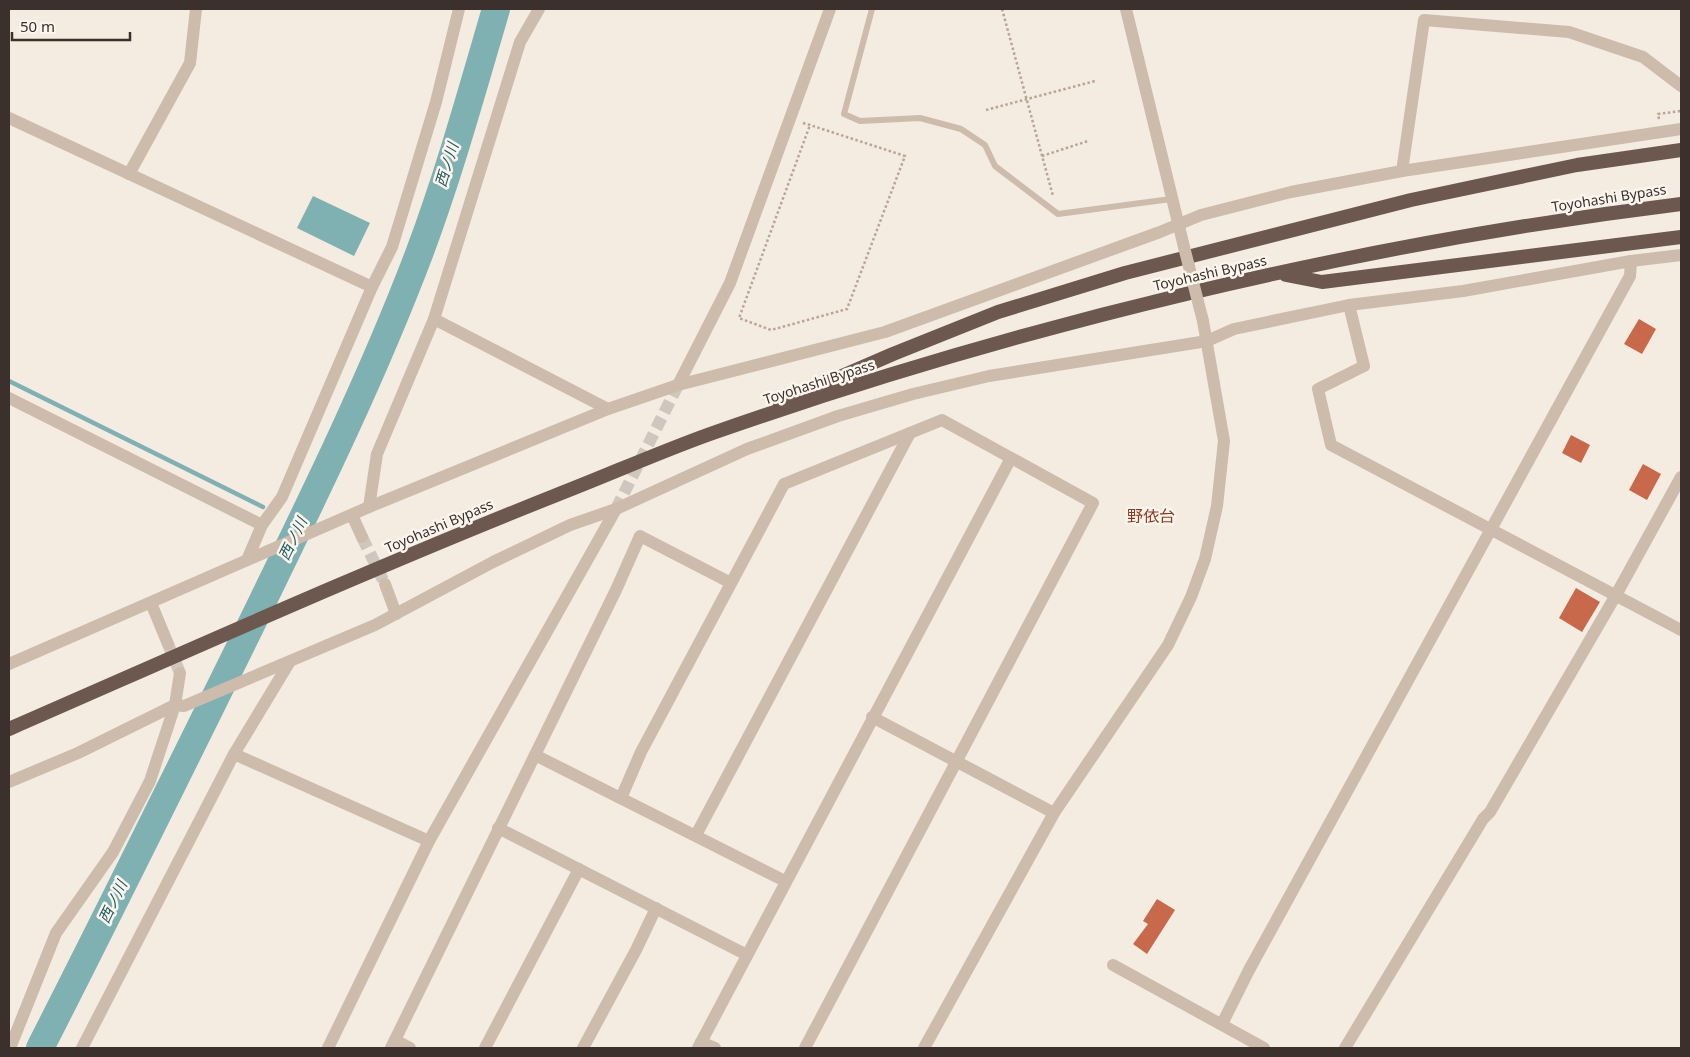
<svg xmlns="http://www.w3.org/2000/svg" width="1690" height="1057" font-family="'Noto Sans','Noto Sans JP',sans-serif">
  <style>
    .water { fill: #7fb0b2 }
    .lines { fill: none; stroke-linecap: round; stroke-linejoin: round }
    .stream { stroke: #7fb0b2; stroke-width: 4.5 }
    .river { stroke: #7fb0b2; stroke-width: 28 }
    .building { fill: #c8694b }
    .minor-tunnel { stroke: #cfc6bd; stroke-width: 12; stroke-dasharray: 12 6; stroke-linecap: butt }
    .path { stroke: #b9a596; stroke-width: 2.5; stroke-dasharray: 2.5 2.5; stroke-linecap: butt }
    .service { stroke: #cdbbac; stroke-width: 6 }
    .minor { stroke: #cdbbac; stroke-width: 12 }
    .tertiary { stroke: #cdbbac; stroke-width: 12 }
    .trunk { stroke: #6c584f; stroke-width: 14 }
    .tertiary-bridge { stroke: #cdbbac; stroke-width: 12 }
    .labels { text-anchor: middle; stroke-width: 5; stroke-linejoin: round; paint-order: stroke }
    .street-label { font-size: 14px; fill: #3b302b; stroke: #fbf5ee }
    .water-label { font-size: 15px; font-style: italic; fill: #1f5a5e; stroke: #fbf5ee }
    .quarter-label { font-size: 16px; fill: #8c3b22; stroke: #fbf5ee }
  </style>
  <rect width="100%" height="100%" fill="#f4ebe1"/>
  <polygon class="water" points="313,196 370,223 354,256 297,228"/>
  <g class="lines">
    <polyline class="stream" points="9,381 263,507"/>
    <path class="river" d="M40 1048C111 909 180 769 249 629 309 506 370 383 419 254 449 174 472 91 496 9"/>
  </g>
  <g class="building">
    <polygon points="1639,319 1656,329 1642,354 1624,344"/>
    <polygon points="1571,435 1590,445 1581,463 1562,453"/>
    <polygon points="1643,464 1661,474 1647,500 1629,490"/>
    <polygon points="1576,588 1600,602 1582,632 1559,618"/>
    <polygon points="1157,899 1175,910 1147,954 1133,944 1148,924 1143,921"/>
  </g>
  <g class="lines">
    <g class="minor-tunnel">
      <polyline points="616,509 678,385"/>
      <polyline points="362,537 385,584"/>
      <polyline points="168,644 180,673"/>
    </g>
    <g class="path">
      <polyline points="1002,9 1053,196"/>
      <polyline points="986,110 1095,81"/>
      <polyline points="1659,119 1658,114 1681,111"/>
      <polyline points="803,123 810,125 905,156 847,309 771,330 739,318 810,125"/>
      <polyline points="1042,156 1088,141"/>
    </g>
    <polyline class="service" points="872,9 844,114 860,121 920,118 961,129 985,145 995,166 1058,214 1171,199"/>
    <g class="minor">
      <polyline points="9,118 372,287"/>
      <polyline points="1402,171 1424,20 1569,32 1643,57 1681,86"/>
      <polyline points="129,174 190,63 196,9"/>
      <polyline points="1349,305 1364,366 1318,389 1331,445 1681,630"/>
      <polyline points="434,319 608,409"/>
      <polyline points="678,385 730,283 830,9"/>
      <polyline points="9,398 262,525"/>
      <polyline points="369,507 377,454 434,319 520,42 539,9"/>
      <polyline points="352,515 362,537"/>
      <polyline points="247,560 262,525 282,497 372,287 392,247 436,102 459,9"/>
      <polyline points="385,584 396,614"/>
      <polyline points="151,603 168,644"/>
      <polyline points="9,664 369,507 608,409 678,385 885,332 1160,232 1201,215 1291,192 1402,171 1681,129"/>
      <polyline points="872,717 1054,813"/>
      <polyline points="234,754 429,841"/>
      <polyline points="535,755 785,881"/>
      <polyline points="9,782 78,753 175,705 184,706 375,625 493,562 570,525 616,509 747,449 838,416 913,394 989,376 1207,341 1234,329 1349,305 1463,291 1631,261 1681,255"/>
      <polyline points="621,798 641,752 784,484 942,420 1093,503 805,1048"/>
      <polyline points="498,828 747,955"/>
      <polyline points="696,835 910,433"/>
      <polyline points="1113,965 1264,1048"/>
      <polyline points="1222,1024 1249,970 1630,276 1631,261"/>
      <polyline points="395,1040 410,1048"/>
      <polyline points="701,1042 715,1048"/>
      <polyline points="10,1048 56,933 113,852 150,781 175,705 180,673"/>
      <polyline points="82,1048 234,754 289,663"/>
      <polyline points="328,1048 429,841 616,509"/>
      <polyline points="391,1048 616,590 640,536 731,583"/>
      <polyline points="485,1048 579,869"/>
      <polyline points="583,1048 636,950 656,908"/>
      <polyline points="698,1048 1011,458"/>
      <polyline points="1345,1048 1483,819 1490,812 1616,595 1681,477"/>
    </g>
    <g class="tertiary">
      <polyline points="1126,9 1184,247"/>
      <polyline points="924,1048 1054,813 1168,645 1191,597 1205,559 1217,506 1224,441 1203,321"/>
    </g>
    <g class="trunk">
      <polyline points="1286,275 1322,282 1681,237"/>
      <polyline points="780,403 893,354 998,312 1125,273 1411,200 1577,165 1681,150"/>
      <path d="M9 729C190 650 370 569 554 496 606 476 657 453 710 434 1020 325 1355 244 1681 204"/>
    </g>
    <polyline class="tertiary-bridge" points="1184,247 1203,321"/>
  </g>
  <g class="labels">
    <g class="street-label">
      <text transform="translate(1609 198) rotate(-9)" y="5">Toyohashi Bypass</text>
      <text transform="translate(1210 273) rotate(-13)" y="5">Toyohashi Bypass</text>
      <text transform="translate(819 382) rotate(-18)" y="5">Toyohashi Bypass</text>
      <text transform="translate(439 526) rotate(-23)" y="5">Toyohashi Bypass</text>
    </g>
    <g class="water-label">
      <text transform="translate(447 165) rotate(-73)" y="5">西ノ川</text>
      <text transform="translate(293 539) rotate(-64)" y="5">西ノ川</text>
      <text transform="translate(113 902) rotate(-64)" y="5">西ノ川</text>
    </g>
    <g class="quarter-label">
      <text x="1151" y="522">野依台</text>
    </g>
  </g>
  <rect width="1690" height="1057" fill="none" stroke="#3b302b" stroke-width="20"/>
  <path d="M12 32v8h118v-8" fill="none" stroke="#3b302b" stroke-width="2.5"/>
  <text x="20" y="32" font-size="15" fill="#3b302b" stroke="#fbf5ee" stroke-width="4" paint-order="stroke">50 m</text>
</svg>
